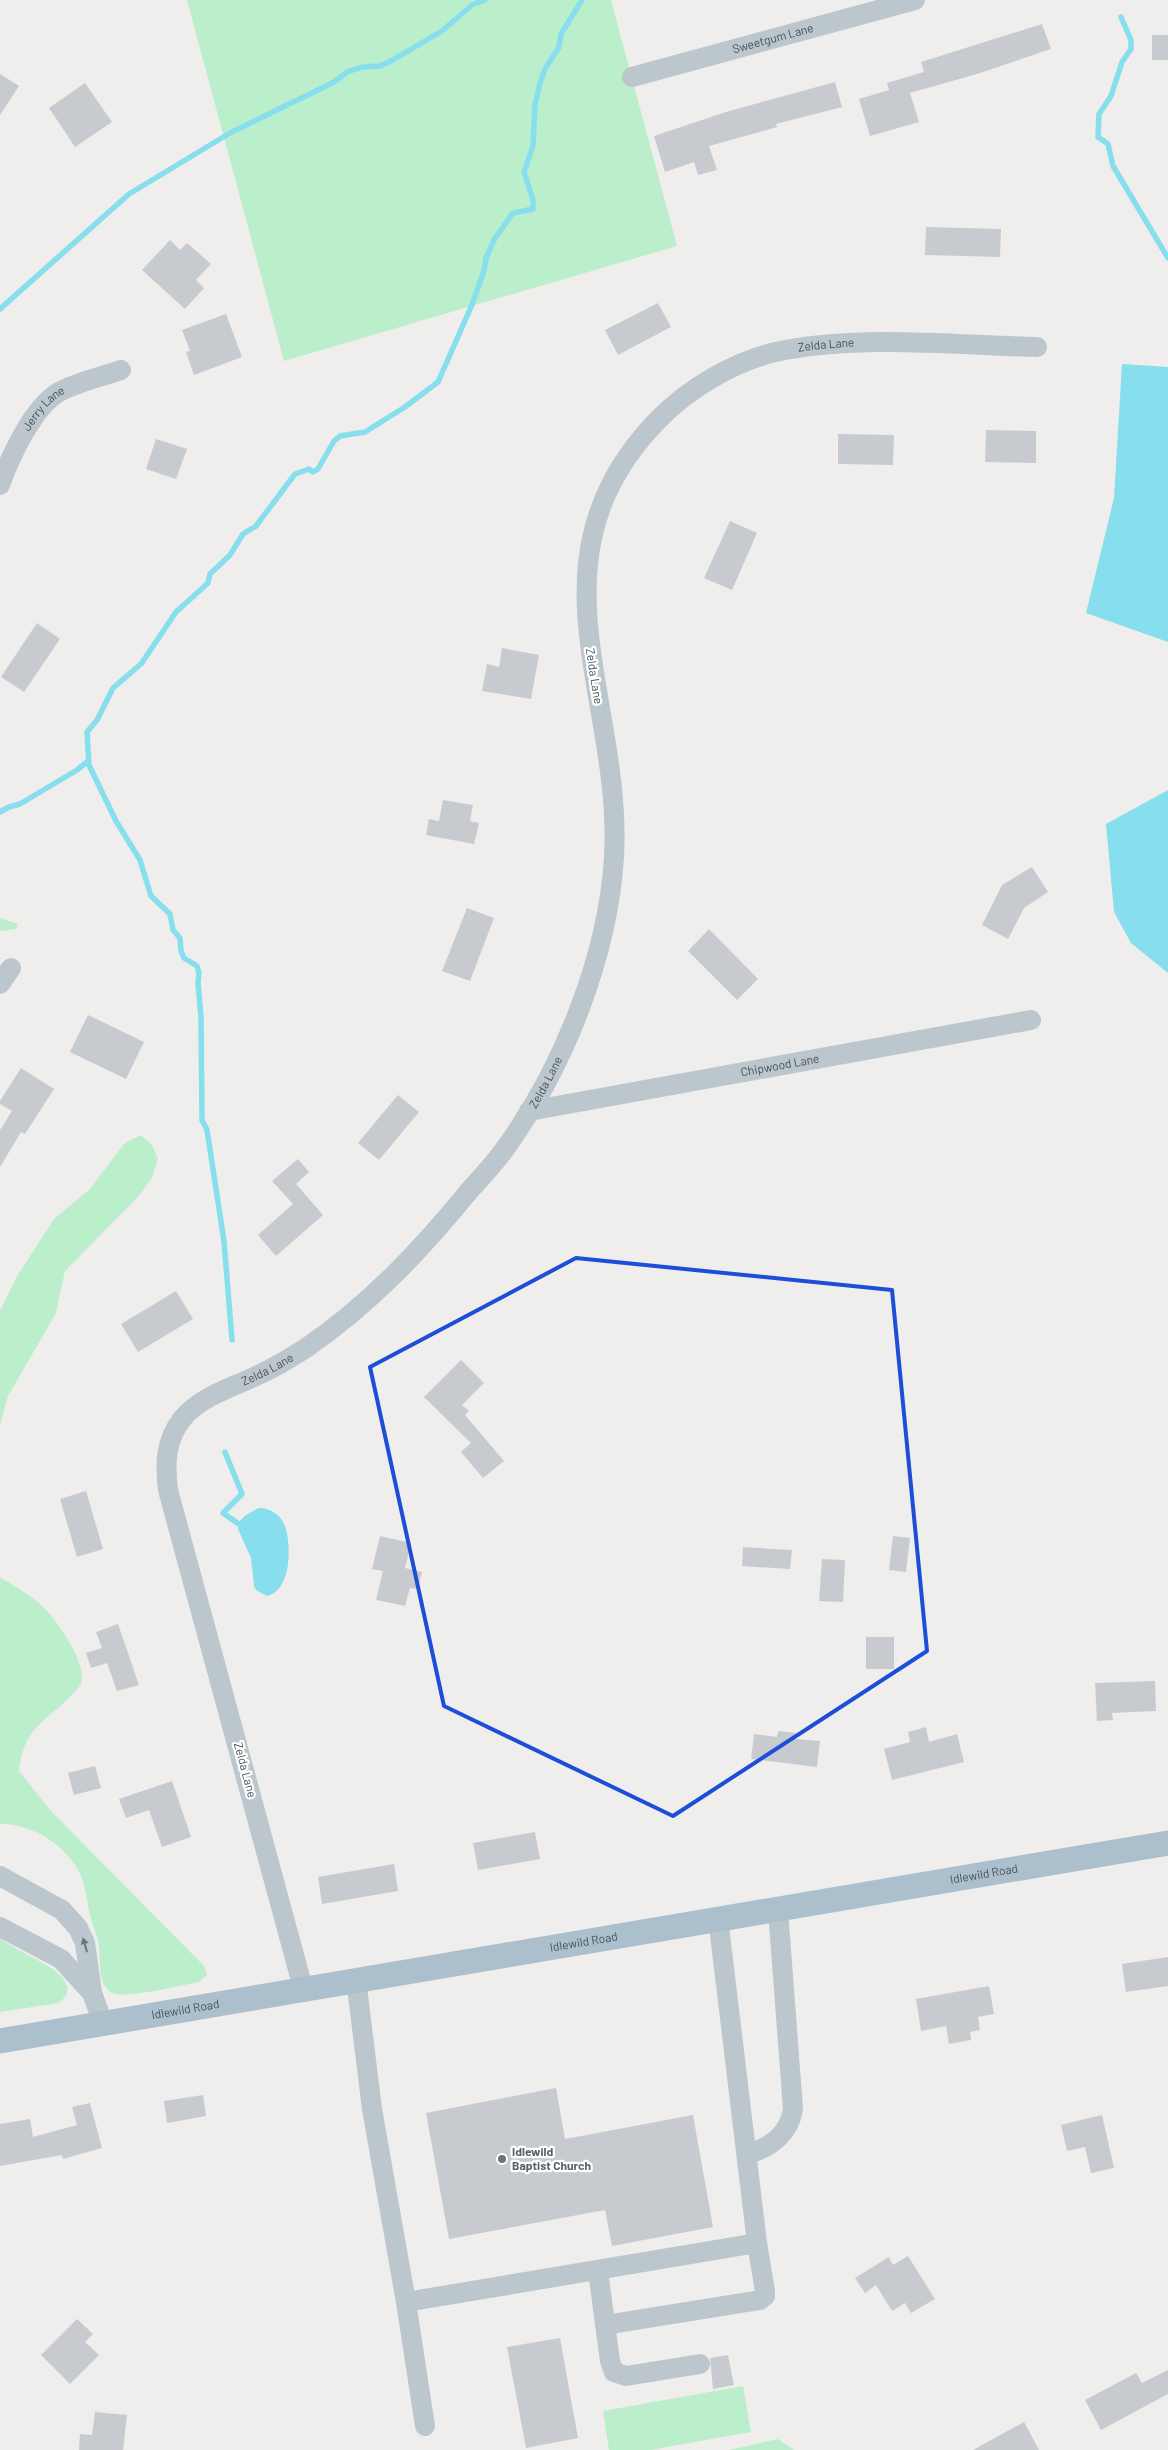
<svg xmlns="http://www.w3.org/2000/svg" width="1168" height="2450" font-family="Barlow,sans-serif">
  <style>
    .green { fill: #bbefcb }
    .water { fill: #87deec }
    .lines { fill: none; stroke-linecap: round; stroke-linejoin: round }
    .stream { stroke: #87deec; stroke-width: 5.5 }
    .building { fill: #c7cbd0 }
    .minor { stroke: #bbc6cd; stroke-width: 20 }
    .major { stroke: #acbfcd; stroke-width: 25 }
    .oneway { fill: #68757d }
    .marked { fill: none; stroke: #1d4ed8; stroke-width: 4; stroke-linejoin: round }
    .worship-dot { fill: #6b7280; stroke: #fff; stroke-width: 2 }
    .labels { text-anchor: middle; stroke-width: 4.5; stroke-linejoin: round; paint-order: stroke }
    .street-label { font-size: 12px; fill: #45525b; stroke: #fff }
    .worship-label { font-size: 12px; font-weight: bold; fill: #5b616d; stroke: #fff; text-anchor: start }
  </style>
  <rect width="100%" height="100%" fill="#f0eded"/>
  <g class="green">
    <polygon points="187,0 611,0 677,246 284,361"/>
    <polygon points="0,918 18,924 16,929 0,931"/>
    <polygon points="141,1135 152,1145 158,1159 152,1178 138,1197 65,1271 56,1313 8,1396 0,1425 0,1311 16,1278 54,1219 89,1190 125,1143"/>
    <path d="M0 1577C16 1587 37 1599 49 1613 60 1626 92 1671 79 1687 53 1719 23 1723 19 1771L50 1810 204 1966 207 1975 199 1982C183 1985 125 1999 113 1993 95 1985 102 1957 98 1941 96 1933 93 1926 91 1919 87 1904 87 1889 80 1874 67 1845 31 1823 0 1824Z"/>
    <path d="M0 1938C5 1942 11 1946 17 1949 31 1958 89 1980 59 2003L0 2012Z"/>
    <polygon points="743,2386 751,2432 650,2450 609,2450 603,2411"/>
    <polygon points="778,2439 794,2450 729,2450"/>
  </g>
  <g class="water">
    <polygon points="1122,364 1168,367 1168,642 1086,613 1114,498"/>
    <polygon points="1168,790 1168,973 1131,943 1114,912 1106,824"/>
    <path d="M259 1508C269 1508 280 1514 284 1524 292 1542 292 1591 267 1596L256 1590 254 1586 251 1558 238 1529C238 1517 250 1513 259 1508Z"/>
  </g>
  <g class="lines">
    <g class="stream">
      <polyline points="1121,17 1131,40 1131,49 1122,62 1111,96 1099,114 1098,137 1108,144 1113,166 1168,258"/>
      <polyline points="0,309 129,194 230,133 334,82 347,72 362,67 380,66 391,61 442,31 472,5 485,0"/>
      <polyline points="0,812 9,807 20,804 77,770 88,761"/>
      <polyline points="232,1340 224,1241 207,1130 202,1120 201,1017 198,983 199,973 197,966 184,958 181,951 180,938 173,930 170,914 151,896 140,860 116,821 89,765 87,732 97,720 113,688 141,664 176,612 208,583 210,574 230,555 243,534 256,526 295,474 309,469 313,472 318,469 334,441 340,436 365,432 405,407 438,382 471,307 484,271 486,258 495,238 513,213 533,209 533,200 524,172 533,146 535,105 540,83 545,69 559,47 561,34 582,0"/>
      <polyline points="225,1452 242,1494 223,1513 243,1527"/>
    </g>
  </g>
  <g class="building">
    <polygon points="1042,24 1051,49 977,74 910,93 919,122 870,136 859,99 889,90 887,83 924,72 921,62"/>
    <rect x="1152" y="35" width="16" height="25"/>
    <polygon points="0,74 19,86 0,115"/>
    <polygon points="835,82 842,107 776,124 777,127 709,146 717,170 698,175 694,162 665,172 654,136 726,112"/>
    <polygon points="85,83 112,122 75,147 49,108"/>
    <polygon points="926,227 1001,229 1000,257 925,255"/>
    <polygon points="170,240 180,250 187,243 211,264 196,280 204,288 185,309 142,270"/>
    <polygon points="658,303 671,327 618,355 605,330"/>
    <polygon points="226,314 242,357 194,375 186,352 190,351 182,330"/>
    <polygon points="986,430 1036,431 1036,463 985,462"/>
    <polygon points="838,434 894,435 893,465 838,464"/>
    <polygon points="156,439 187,449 176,479 146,469"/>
    <polygon points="730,521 757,533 732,590 704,578"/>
    <polygon points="37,623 60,639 24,692 1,677"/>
    <polygon points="502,648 539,655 531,699 482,691 487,664 499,667"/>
    <polygon points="443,800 473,805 470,821 479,823 474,844 426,835 429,819 439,821"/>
    <polygon points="1032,867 1048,892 1024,908 1008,939 982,925 1002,885"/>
    <polygon points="467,908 494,918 470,981 442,971"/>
    <polygon points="709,929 758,979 737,1000 688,951"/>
    <polygon points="88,1015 144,1042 126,1079 70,1052"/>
    <polygon points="21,1068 54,1089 25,1134 21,1132 0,1167 0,1130 12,1111 0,1104 0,1101"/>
    <polygon points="398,1095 419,1112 379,1160 358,1143"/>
    <polygon points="298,1159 309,1172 296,1184 323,1215 276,1256 258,1235 293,1204 272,1181"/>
    <polygon points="176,1291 193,1319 138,1352 121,1324"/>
    <polygon points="461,1360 484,1383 462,1405 469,1411 465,1415 504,1461 483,1478 461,1452 471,1443 424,1397"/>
    <polygon points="86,1491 103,1549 77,1557 60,1499"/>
    <polygon points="380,1536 411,1543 405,1568 422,1572 418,1589 410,1588 405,1606 376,1600 383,1571 372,1569"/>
    <polygon points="893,1536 910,1538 906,1572 889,1570"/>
    <polygon points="743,1547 792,1550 790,1569 742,1566"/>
    <polygon points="822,1559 845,1560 843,1602 819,1601"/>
    <polygon points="118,1624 139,1685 117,1691 107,1663 91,1668 86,1653 102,1648 96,1632"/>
    <rect x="866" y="1637" width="28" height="32"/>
    <polygon points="1155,1681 1156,1711 1112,1713 1113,1720 1097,1721 1095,1683"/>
    <polygon points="926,1727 929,1742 957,1734 964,1762 892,1780 884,1749 910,1742 908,1732"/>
    <polygon points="778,1731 796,1733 795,1739 820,1741 817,1767 751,1759 754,1734 777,1737"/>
    <polygon points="95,1766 101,1788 74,1795 68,1773"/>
    <polygon points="172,1781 191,1837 162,1847 149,1810 126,1818 119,1799"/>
    <polygon points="535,1832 540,1859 478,1870 473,1843"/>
    <polygon points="394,1864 398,1891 322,1904 318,1877"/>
    <polygon points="1168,1957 1168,1986 1126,1992 1122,1964"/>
    <polygon points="989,1986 994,2014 978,2017 980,2030 970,2032 971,2040 949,2044 946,2026 921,2031 916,1999"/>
    <polygon points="556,2088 565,2139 693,2115 713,2227 612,2246 605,2210 449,2239 426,2113"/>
    <polygon points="203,2095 206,2116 167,2123 164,2101"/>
    <polygon points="90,2103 102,2148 63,2159 62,2155 0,2166 0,2124 30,2119 33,2137 77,2125 72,2107"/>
    <polygon points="1102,2115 1114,2168 1091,2173 1085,2147 1067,2151 1061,2125"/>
    <polygon points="908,2256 935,2299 911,2313 905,2303 892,2311 876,2285 865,2293 855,2278 889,2257 893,2265"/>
    <polygon points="77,2319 93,2334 85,2342 99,2355 70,2384 41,2355"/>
    <polygon points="560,2338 578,2438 526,2448 507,2347"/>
    <polygon points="728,2355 734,2385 713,2389 710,2358"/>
    <polygon points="1168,2370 1168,2394 1101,2430 1085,2400 1136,2373 1142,2383"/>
    <polygon points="95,2412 127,2415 123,2450 79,2450 80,2434 92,2435"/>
    <polygon points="1024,2422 1039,2450 973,2450"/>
  </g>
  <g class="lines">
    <g class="minor">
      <path id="s1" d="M632 77 915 0"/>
      <path id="s2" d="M0 485C10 457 33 407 59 392 77 382 101 377 121 370"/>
      <polyline points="0,984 11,968"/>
      <path id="s3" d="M529 1111 1031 1020"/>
      <polyline points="0,1876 62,1910 78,1928 85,1943 92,1993 103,2023"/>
      <polyline points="0,1927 61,1959 92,1993"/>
      <polyline points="356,1979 372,2109 406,2302 757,2243 718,1918"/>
      <path id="s4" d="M303 1988 168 1490C165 1464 165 1441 182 1419 200 1397 230 1388 254 1377 272 1369 289 1359 306 1348 369 1305 421 1250 469 1191 482 1177 496 1162 507 1146 564 1066 608 956 614 857 623 700 524 561 655 423 688 388 737 359 785 350 866 335 955 345 1037 347"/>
      <path d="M747 2154C770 2148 789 2134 793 2109L778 1910"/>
      <polyline points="598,2271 610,2361 614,2372 626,2376 700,2364"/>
      <polyline points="406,2302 425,2426"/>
      <polyline points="605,2325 760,2300 765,2296 765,2291 757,2243"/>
    </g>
    <path class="major" id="s5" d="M0 2041 1168 1843"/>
  </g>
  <defs><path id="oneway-solid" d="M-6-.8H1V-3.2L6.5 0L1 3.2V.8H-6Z" transform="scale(1.25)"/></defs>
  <use class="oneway" href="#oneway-solid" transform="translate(85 1945) rotate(-106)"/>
  <path class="marked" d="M576 1258 892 1290 927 1651 673 1816 444 1706 370 1367Z"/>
  <circle class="worship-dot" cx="502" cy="2159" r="5"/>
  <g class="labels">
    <g class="street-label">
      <text dy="4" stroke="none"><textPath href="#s1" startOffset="146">Sweetgum Lane</textPath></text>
      <text dy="4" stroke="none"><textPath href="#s4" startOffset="1979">Zelda Lane</textPath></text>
      <text dy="4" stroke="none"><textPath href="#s2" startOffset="89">Jerry Lane</textPath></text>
      <text transform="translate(594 676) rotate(81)" y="4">Zelda Lane</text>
      <text dy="4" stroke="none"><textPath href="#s3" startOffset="255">Chipwood Lane</textPath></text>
      <text dy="4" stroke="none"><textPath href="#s4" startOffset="1095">Zelda Lane</textPath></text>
      <text dy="4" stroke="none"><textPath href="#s4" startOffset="690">Zelda Lane</textPath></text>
      <text transform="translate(245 1770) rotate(75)" y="4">Zelda Lane</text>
      <text dy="4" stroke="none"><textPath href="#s5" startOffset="998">Idlewild Road</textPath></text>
      <text dy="4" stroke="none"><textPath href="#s5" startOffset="592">Idlewild Road</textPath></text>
      <text dy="4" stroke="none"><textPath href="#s5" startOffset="188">Idlewild Road</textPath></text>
    </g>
    <g class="worship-label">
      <text x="512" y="2156">Idlewild<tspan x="512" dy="14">Baptist Church</tspan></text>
    </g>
  </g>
</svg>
